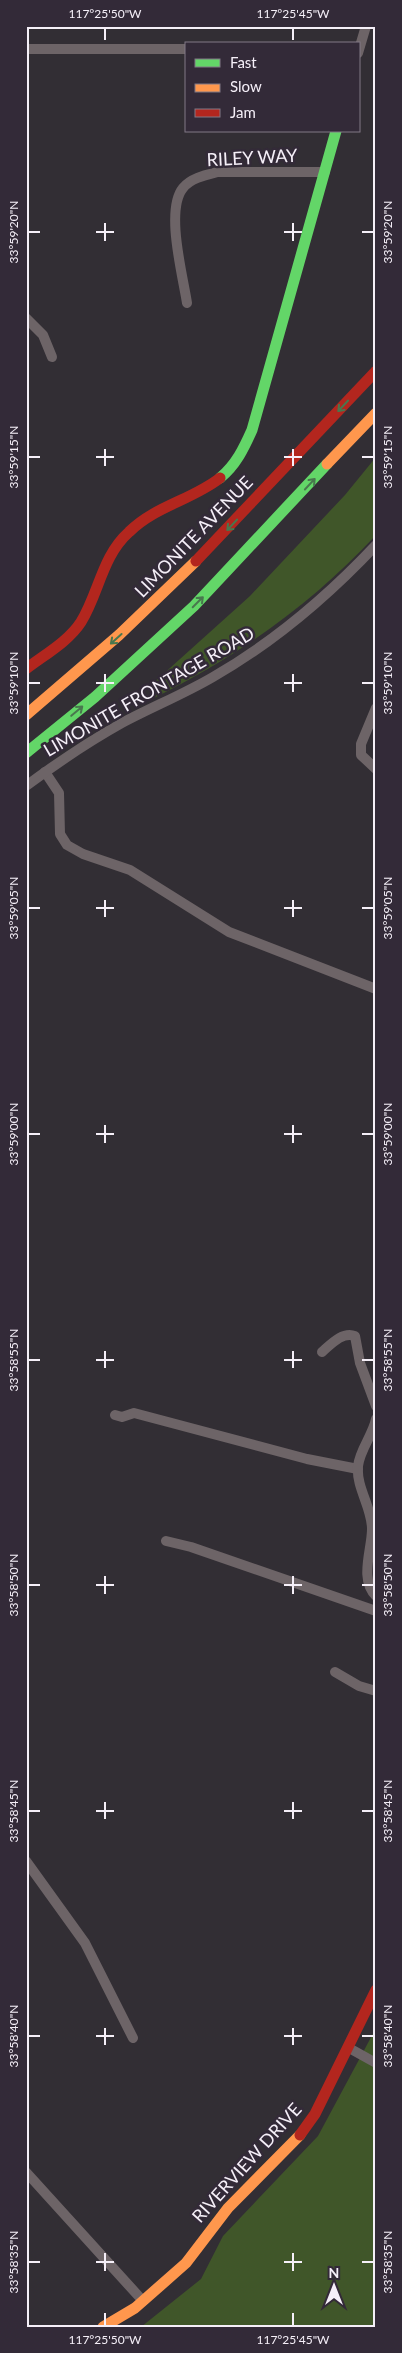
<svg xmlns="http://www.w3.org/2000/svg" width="402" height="2353" font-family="Lato,sans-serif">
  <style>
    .green { fill: #405629 }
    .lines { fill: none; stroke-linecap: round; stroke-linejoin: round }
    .street { stroke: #6d6467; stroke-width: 10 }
    .fast { stroke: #63d668; stroke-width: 11 }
    .slow { stroke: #ff974d; stroke-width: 11 }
    .jam { stroke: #b3261e; stroke-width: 11 }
    .oneway { stroke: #49774e }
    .ticks { fill: none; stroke: #f5eff8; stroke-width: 2 }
    .labels { text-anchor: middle; stroke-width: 5; stroke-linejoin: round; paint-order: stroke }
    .street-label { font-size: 18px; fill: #f5eff8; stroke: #332a38 }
    .neatline { fill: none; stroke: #f5eff8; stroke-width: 2 }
    .ticks-label { font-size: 12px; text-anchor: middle; fill: #f5eff8 }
  </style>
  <rect width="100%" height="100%" fill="#322e34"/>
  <g class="green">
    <path d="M376 457V535C312 604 238 656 154 698L150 686 250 596 345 495Z"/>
    <polygon points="376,2028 376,2327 141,2327 201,2279 223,2236 318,2136"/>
  </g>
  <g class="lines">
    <g class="street">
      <polyline points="26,49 186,49"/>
      <polyline points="358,53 366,26"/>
      <path d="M187 303C183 276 165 210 183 188 191 178 206 175 218 172H325"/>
      <polyline points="26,318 43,335 52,357"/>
      <polyline points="376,708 361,744 361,755 376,769"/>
      <polyline points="45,772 59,793 60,834 67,845 83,854 130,870 229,932 376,989"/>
      <path d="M26 786C57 763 88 742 122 723 152 707 184 694 213 677 274 642 328 596 376 545"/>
      <path d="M322 1352C331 1344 343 1331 355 1336L360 1363 376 1406"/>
      <polyline points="115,1415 122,1417 134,1413 307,1459 358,1469"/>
      <path d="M376 1419C373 1435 360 1449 358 1466 356 1488 372 1507 372 1529 372 1550 359 1579 376 1596"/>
      <polyline points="166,1541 191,1547 376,1611"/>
      <polyline points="335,1672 359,1686 376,1691"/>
      <polyline points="26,1861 85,1943 133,2038"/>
      <polyline points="349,2048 376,2063"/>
      <polyline points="26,2172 143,2301"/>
    </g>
    <g class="fast">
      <path d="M220 478C236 465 244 448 252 430L336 131"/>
      <polyline points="26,753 95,697 194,606 327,464"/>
    </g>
    <g class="slow">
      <polyline points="327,464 376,413"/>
      <polyline points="26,715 119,635 196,561"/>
      <polyline points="103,2327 135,2308 186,2263 228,2208 300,2135"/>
    </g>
    <g class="jam">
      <polyline points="196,561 376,371"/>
      <path d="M26 669C44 655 68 642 81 622 99 593 102 556 129 532 155 506 192 500 220 478"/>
      <polyline points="300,2135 315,2114 376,1990"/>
    </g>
  </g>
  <defs><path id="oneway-shaft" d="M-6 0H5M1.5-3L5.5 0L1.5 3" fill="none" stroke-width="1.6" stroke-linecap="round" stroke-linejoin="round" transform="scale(1.25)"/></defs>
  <g class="oneway">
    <use href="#oneway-shaft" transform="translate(343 406) rotate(133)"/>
    <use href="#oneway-shaft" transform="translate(310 484) rotate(-47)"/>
    <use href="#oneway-shaft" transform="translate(232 525) rotate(133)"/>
    <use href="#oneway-shaft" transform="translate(198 602) rotate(-45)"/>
    <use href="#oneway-shaft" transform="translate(116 639) rotate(138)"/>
    <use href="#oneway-shaft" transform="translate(77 711) rotate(-40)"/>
  </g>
  <path class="ticks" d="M105 28V40M293 28V40M105 223V241M293 223V241M28 232H40M96 232H114M284 232H302M362 232H374M105 449V466M293 449V466M28 457H40M96 457H114M284 457H302M362 457H374M105 674V692M293 674V692M28 683H40M96 683H114M284 683H302M362 683H374M105 900V917M293 900V917M28 908H40M96 908H114M284 908H302M362 908H374M105 1125V1143M293 1125V1143M28 1134H40M96 1134H114M284 1134H302M362 1134H374M105 1351V1368M293 1351V1368M28 1360H40M96 1360H114M284 1360H302M362 1360H374M105 1576V1594M293 1576V1594M28 1585H40M96 1585H114M284 1585H302M362 1585H374M105 1802V1819M293 1802V1819M28 1811H40M96 1811H114M284 1811H302M362 1811H374M105 2028V2045M293 2028V2045M28 2036H40M96 2036H114M284 2036H302M362 2036H374M105 2253V2271M293 2253V2271M28 2262H40M96 2262H114M284 2262H302M362 2262H374M105 2313V2326M293 2313V2326"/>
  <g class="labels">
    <g class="street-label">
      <text transform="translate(252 158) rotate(-3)" y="6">RILEY WAY</text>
      <text transform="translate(194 537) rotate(-46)" y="6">LIMONITE AVENUE</text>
      <text transform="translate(149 692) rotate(-30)" y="6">LIMONITE FRONTAGE ROAD</text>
      <text transform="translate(247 2163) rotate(-48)" y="6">RIVERVIEW DRIVE</text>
    </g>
  </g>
  <rect width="402" height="2353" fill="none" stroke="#332a38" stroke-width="55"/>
  <rect x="185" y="42" width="175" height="90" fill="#332a38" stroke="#817985"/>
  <rect x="195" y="59" width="25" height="8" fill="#63d668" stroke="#817985"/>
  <text x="230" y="68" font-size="15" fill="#f5eff8">Fast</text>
  <rect x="195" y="84" width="25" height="8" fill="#ff974d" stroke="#817985"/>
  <text x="230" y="92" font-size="15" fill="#f5eff8">Slow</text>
  <rect x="195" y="109" width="25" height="8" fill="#b3261e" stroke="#817985"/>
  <text x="230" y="118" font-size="15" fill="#f5eff8">Jam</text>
  <g transform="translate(334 2286)" stroke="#332a38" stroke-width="4" paint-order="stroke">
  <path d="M0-4L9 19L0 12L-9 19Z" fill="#f5eff8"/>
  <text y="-8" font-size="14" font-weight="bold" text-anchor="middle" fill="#f5eff8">N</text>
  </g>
  <rect x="28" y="28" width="346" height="2298" class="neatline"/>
  <g class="ticks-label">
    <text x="105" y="18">117°25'50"W</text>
    <text x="293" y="18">117°25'45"W</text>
    <text transform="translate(14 232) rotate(-90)" y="4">33°59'20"N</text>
    <text transform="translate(388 232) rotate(-90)" y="4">33°59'20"N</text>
    <text transform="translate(14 457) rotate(-90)" y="4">33°59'15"N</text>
    <text transform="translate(388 457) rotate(-90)" y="4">33°59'15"N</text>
    <text transform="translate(14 683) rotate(-90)" y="4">33°59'10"N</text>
    <text transform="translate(388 683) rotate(-90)" y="4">33°59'10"N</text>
    <text transform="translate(14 908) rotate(-90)" y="4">33°59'05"N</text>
    <text transform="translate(388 908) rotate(-90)" y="4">33°59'05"N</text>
    <text transform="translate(14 1134) rotate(-90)" y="4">33°59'00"N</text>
    <text transform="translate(388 1134) rotate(-90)" y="4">33°59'00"N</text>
    <text transform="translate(14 1360) rotate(-90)" y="4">33°58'55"N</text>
    <text transform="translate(388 1360) rotate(-90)" y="4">33°58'55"N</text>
    <text transform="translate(14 1585) rotate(-90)" y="4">33°58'50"N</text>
    <text transform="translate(388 1585) rotate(-90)" y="4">33°58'50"N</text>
    <text transform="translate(14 1811) rotate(-90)" y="4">33°58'45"N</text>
    <text transform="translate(388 1811) rotate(-90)" y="4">33°58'45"N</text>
    <text transform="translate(14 2036) rotate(-90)" y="4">33°58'40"N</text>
    <text transform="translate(388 2036) rotate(-90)" y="4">33°58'40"N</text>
    <text transform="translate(14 2262) rotate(-90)" y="4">33°58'35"N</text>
    <text transform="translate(388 2262) rotate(-90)" y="4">33°58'35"N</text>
    <text x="105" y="2344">117°25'50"W</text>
    <text x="293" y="2344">117°25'45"W</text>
  </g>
</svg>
